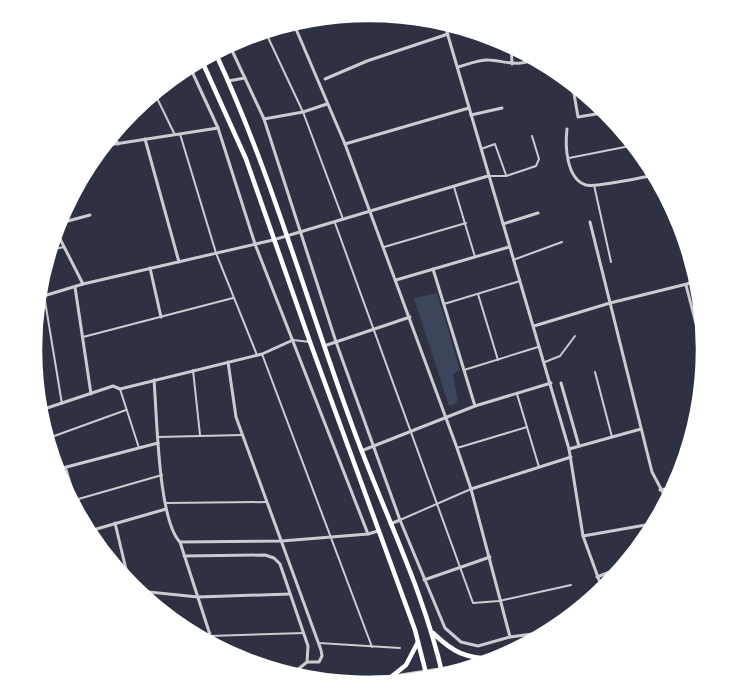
<svg xmlns="http://www.w3.org/2000/svg" width="738" height="699" font-family="'Open Sans',sans-serif">
  <style>
    .green { fill: #3c4559 }
    .lines { fill: none; stroke-linecap: round; stroke-linejoin: round }
    .service { stroke: #caccd0; stroke-width: 2 }
    .minor { stroke: #caccd0; stroke-width: 3 }
    .tertiary { stroke: #caccd0; stroke-width: 4 }
    .secondary { stroke: #fff; stroke-width: 4.5 }
    .rim { fill: none; stroke: #fff; stroke-width: 2.5 }
  </style>
  <rect width="100%" height="100%" fill="#2d3142"/>
  <polygon class="green" points="437,293 460,370 453,374 458,403 449,406 414,298"/>
  <g class="lines">
    <g class="service">
      <polyline points="265,31 303,112 343,219"/>
      <polyline points="154,92 175,135"/>
      <polyline points="180,134 216,253 257,355"/>
      <polyline points="481,149 495,144 506,175"/>
      <polyline points="569,158 635,145"/>
      <polyline points="488,176 506,176 536,166 539,159 532,136"/>
      <polyline points="594,185 611,262"/>
      <polyline points="454,187 475,257"/>
      <polyline points="335,223 473,603 499,601 571,585"/>
      <polyline points="384,247 466,223"/>
      <polyline points="49,250 64,247"/>
      <polyline points="513,260 562,242"/>
      <polyline points="478,294 498,360"/>
      <polyline points="44,295 62,404"/>
      <polyline points="444,304 520,281"/>
      <polyline points="695,315 702,313"/>
      <polyline points="83,337 233,298"/>
      <polyline points="293,340 310,342"/>
      <polyline points="262,354 372,647"/>
      <polyline points="545,362 560,356 575,336"/>
      <polyline points="193,370 200,435"/>
      <polyline points="464,370 538,347"/>
      <polyline points="595,372 612,437"/>
      <polyline points="120,389 139,448"/>
      <polyline points="517,394 539,467"/>
      <polyline points="158,437 242,435"/>
      <polyline points="46,439 126,410"/>
      <polyline points="457,448 527,427"/>
      <polyline points="66,468 84,528"/>
      <polyline points="75,500 162,475"/>
      <polyline points="166,503 267,502"/>
      <polyline points="400,520 471,489"/>
      <polyline points="187,633 210,636 304,633"/>
      <polyline points="319,643 400,648"/>
    </g>
    <g class="minor">
      <polyline points="293,22 345,144 457,448 471,489 510,637"/>
      <polyline points="444,22 569,449 583,536 603,591"/>
      <polyline points="229,44 264,119 336,342 400,520 445,628 461,642 478,646 510,637 555,631"/>
      <polyline points="511,45 512,64"/>
      <polyline points="189,65 218,128 255,244 368,534"/>
      <path d="M458 67C467 65 479 59 489 60 505 61 520 68 535 58"/>
      <polyline points="325,79 367,61 448,34"/>
      <polyline points="228,81 245,78"/>
      <polyline points="572,82 578,117 608,112"/>
      <polyline points="471,115 502,108"/>
      <polyline points="264,119 303,112 327,104"/>
      <path d="M567 129C565 145 566 179 586 185 597 188 642 177 656 175"/>
      <polyline points="113,132 118,144"/>
      <polyline points="145,139 179,262"/>
      <polyline points="345,144 469,108"/>
      <polyline points="102,146 218,128"/>
      <polyline points="590,222 652,472 668,502"/>
      <polyline points="57,224 90,215"/>
      <polyline points="503,224 538,213"/>
      <polyline points="55,229 83,284"/>
      <polyline points="150,268 161,317"/>
      <polyline points="433,269 475,406"/>
      <polyline points="396,280 509,247"/>
      <polyline points="686,285 702,347 706,350"/>
      <polyline points="75,287 91,394"/>
      <polyline points="37,298 83,284 273,240 488,176"/>
      <polyline points="534,326 610,303 699,281"/>
      <polyline points="324,346 410,317"/>
      <polyline points="228,362 236,417 321,650 322,656 319,662 307,662"/>
      <path d="M154 380C157 415 158 520 180 542L214 647"/>
      <polyline points="561,383 579,446"/>
      <polyline points="38,411 113,386 120,389 262,354 293,340"/>
      <polyline points="569,449 641,429"/>
      <polyline points="361,451 475,406 551,383"/>
      <polyline points="55,470 158,443"/>
      <polyline points="471,489 571,457"/>
      <polyline points="660,490 676,487"/>
      <polyline points="115,523 130,586 139,591 198,597 290,594"/>
      <polyline points="390,524 400,520"/>
      <polyline points="86,532 166,509"/>
      <polyline points="583,536 657,523"/>
      <polyline points="180,542 282,541 368,534 378,531"/>
      <polyline points="184,556 265,555 274,558 280,564 308,646 307,662 290,676"/>
      <polyline points="597,577 625,566"/>
      <polyline points="424,580 490,557"/>
    </g>
    <g class="tertiary">
      <polyline points="306,680 391,677 500,660"/>
      <polyline points="343,681 359,685"/>
    </g>
    <g class="secondary">
      <path d="M215 52C271 172 306 300 352 425 382 509 424 590 443 677"/>
      <polyline points="201,59 246,159 310,342 415,630 428,681"/>
      <path d="M433 633C454 653 465 658 494 659"/>
      <polyline points="391,677 406,665 418,642"/>
    </g>
  </g>
  <path d="M0 0H738V699H0ZM41 349a328 328 0 1 1 656 0a328 328 0 1 1-656 0Z" fill="#fff" fill-rule="evenodd"/>
  <path class="rim" d="M41 349a328 328 0 1 1 656 0a328 328 0 1 1-656 0Z"/>
</svg>
